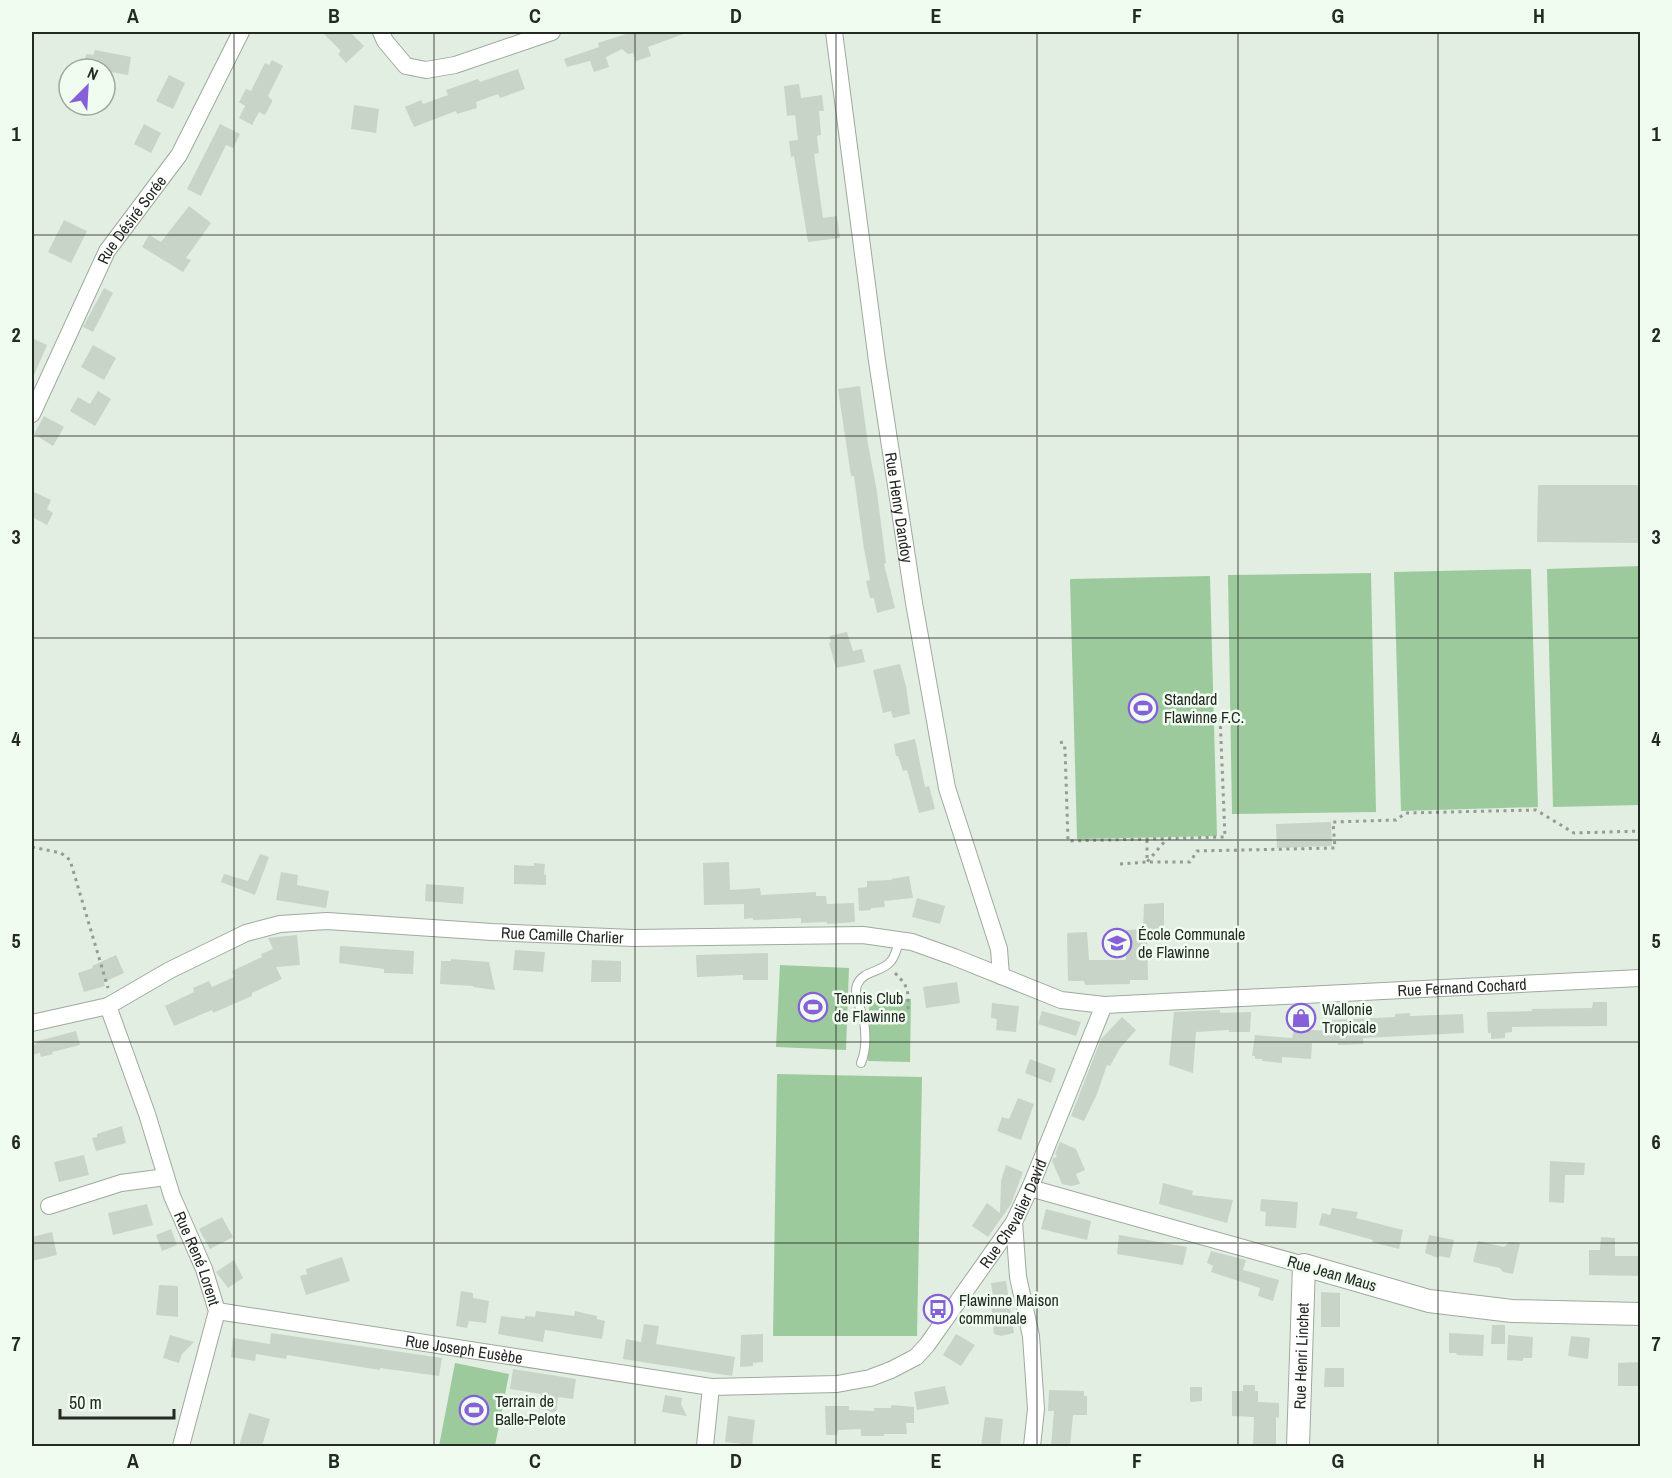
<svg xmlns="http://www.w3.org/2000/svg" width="1672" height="1478" font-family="'Archivo Narrow',sans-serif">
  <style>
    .green { fill: #9dca9d }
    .building { fill: #c8d4c8 }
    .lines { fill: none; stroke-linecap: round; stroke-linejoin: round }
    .lane-casing { stroke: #9eaa9e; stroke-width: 10 }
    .street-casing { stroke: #9eaa9e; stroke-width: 18 }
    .secondary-casing { stroke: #9eaa9e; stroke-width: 24 }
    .path { stroke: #939c93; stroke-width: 3; stroke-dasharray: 3 4.5; stroke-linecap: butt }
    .lane { stroke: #fff; stroke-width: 8 }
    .street { stroke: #fff; stroke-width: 16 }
    .secondary { stroke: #fff; stroke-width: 22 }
    .grid { fill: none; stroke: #242924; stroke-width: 1.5; stroke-opacity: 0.55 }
    .labels { text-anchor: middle; stroke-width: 5; stroke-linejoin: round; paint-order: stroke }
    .street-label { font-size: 16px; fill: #242924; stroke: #effcef }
    .poi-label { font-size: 16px; fill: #242924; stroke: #effcef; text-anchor: start }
    .neatline { fill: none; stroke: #242924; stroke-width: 2 }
    .grid-label { font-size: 20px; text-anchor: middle; font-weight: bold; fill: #242924 }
  </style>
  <rect width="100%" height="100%" fill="#e2eee2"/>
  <g class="green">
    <polygon points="1640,566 1640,805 1553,807 1547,569"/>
    <polygon points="1531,569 1538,807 1401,811 1394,572"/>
    <polygon points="1371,573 1376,812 1232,814 1228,575"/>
    <polygon points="1210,576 1217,836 1077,839 1070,579"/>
    <polygon points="780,965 849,968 846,1050 776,1047"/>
    <polygon points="869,999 911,999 910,1062 868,1061"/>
    <polygon points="777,1074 922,1077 917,1336 773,1336"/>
    <polygon points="455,1363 509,1374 495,1446 439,1446"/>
  </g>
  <g class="building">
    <polygon points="322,32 350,32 364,46 346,63 338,54 341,51"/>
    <polygon points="632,32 686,32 686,33 648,47 651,56 636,61 633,53 628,54 622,49 606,57 609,67 594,72 590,61 567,67 564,59 599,47 598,43"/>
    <polygon points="95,50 131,57 128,75 105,71 105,69 84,67 86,54 93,55"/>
    <polygon points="272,60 283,66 268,96 272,100 272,102 265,115 259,112 252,125 239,118 245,106 239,102 246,89 251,91 265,63 269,65"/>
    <polygon points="518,69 525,89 500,98 498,94 476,102 477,108 457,114 456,111 414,127 405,107 421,100 423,104 448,95 446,90 478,79 480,82"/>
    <polygon points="169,75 185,83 173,109 156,101"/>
    <polygon points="799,84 801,98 822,95 824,111 819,111 821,135 817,136 819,153 814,154 823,218 837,216 840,238 808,242 794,156 791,157 789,141 798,140 795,115 787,116 784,86"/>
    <polygon points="354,105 379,109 376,133 351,129"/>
    <polygon points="144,124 161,133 151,153 134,144"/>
    <polygon points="220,124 240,134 233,148 226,145 201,196 187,189"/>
    <polygon points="189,206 211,223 186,258 191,260 183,272 142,247 149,235 161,242"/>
    <polygon points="64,220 87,231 71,263 48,252"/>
    <polygon points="104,288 113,293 93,332 83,327"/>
    <polygon points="32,338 47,345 32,380"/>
    <polygon points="93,345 116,358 104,380 81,367"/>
    <polygon points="860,386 868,444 877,492 886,563 884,564 895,608 877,613 874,598 870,598 866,581 870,580 864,549 854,476 851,476 838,389"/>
    <polygon points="98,391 111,399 95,426 70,411 78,397 90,404"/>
    <polygon points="44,416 64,427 53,446 34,434"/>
    <polygon points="1538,485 1641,485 1641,543 1537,542"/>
    <polygon points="32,491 51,500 47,509 53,513 47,525 32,517"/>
    <polygon points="847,632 853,651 862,649 865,662 836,668 829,643 831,642 829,636"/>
    <polygon points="900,664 906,686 910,714 893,718 891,711 883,713 873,670"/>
    <polygon points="915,739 925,787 929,786 935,809 919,813 907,770 903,771 898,756 896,756 894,744"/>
    <polygon points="1331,822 1332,846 1277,848 1276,824"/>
    <polygon points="260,854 269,857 255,895 221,882 224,874 248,881"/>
    <polygon points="729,862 730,890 760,888 761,895 816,892 816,896 826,896 827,904 854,903 855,922 827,924 827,922 801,923 801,918 753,920 753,918 744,919 744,904 704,905 703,863"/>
    <polygon points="534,863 545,864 544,874 546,875 546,885 514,884 514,865 534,866"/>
    <polygon points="281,872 298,875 297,885 329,891 326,908 276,900"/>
    <polygon points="909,876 913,898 884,901 885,907 871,908 871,910 859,911 858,888 867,887 867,881 892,880 891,879"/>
    <polygon points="426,884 464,887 463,904 425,901"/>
    <polygon points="917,898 945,906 940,924 912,917"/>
    <polygon points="1164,903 1164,936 1147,936 1148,980 1130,980 1130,984 1085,985 1084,981 1068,981 1067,933 1087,932 1089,960 1126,960 1126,930 1143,929 1144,904"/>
    <polygon points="297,935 300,965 276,967 282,979 252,993 252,996 213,1013 212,1010 174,1026 165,1006 194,992 193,988 209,981 212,987 234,977 232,971 262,957 261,954 273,949 268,938"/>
    <polygon points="340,946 414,951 413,974 384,973 384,969 339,963"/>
    <polygon points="515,950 545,952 543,972 513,970"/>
    <polygon points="768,953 768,980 743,980 743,975 697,977 696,955"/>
    <polygon points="116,955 124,973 104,982 105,986 84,992 78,973 93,968 92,966"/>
    <polygon points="451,959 489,962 495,990 473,987 473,986 440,984 441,961 451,961"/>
    <polygon points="592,960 621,961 621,982 591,982"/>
    <polygon points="957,982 960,1003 926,1008 923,987"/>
    <polygon points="1593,1002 1607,1002 1607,1026 1512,1027 1512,1032 1505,1033 1505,1038 1491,1039 1491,1033 1488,1033 1487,1012 1532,1011 1532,1009 1592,1008"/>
    <polygon points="992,1003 1019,1006 1016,1032 996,1030 997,1019 991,1018"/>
    <polygon points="1220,1010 1220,1013 1251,1012 1250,1032 1229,1032 1229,1030 1196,1032 1193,1073 1169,1065 1174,1012"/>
    <polygon points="1042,1011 1081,1022 1076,1036 1038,1024"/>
    <polygon points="1410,1013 1410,1016 1463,1014 1464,1033 1363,1038 1363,1044 1338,1045 1338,1043 1312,1043 1311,1059 1282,1057 1282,1063 1262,1061 1262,1059 1255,1059 1255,1056 1252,1056 1255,1035 1292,1038 1294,1029 1331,1031 1330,1020 1395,1017 1395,1014"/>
    <polygon points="1122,1017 1136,1030 1120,1048 1110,1066 1107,1065 1097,1094 1084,1121 1071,1116 1101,1039"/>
    <polygon points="76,1031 80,1045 52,1052 53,1054 41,1057 40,1053 32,1055 32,1048 38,1041"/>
    <polygon points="1030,1059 1056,1069 1051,1083 1025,1073"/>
    <polygon points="1018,1098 1034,1104 1021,1140 997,1131 1002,1117 1009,1119"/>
    <polygon points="122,1126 126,1143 96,1151 92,1138 97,1137 97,1134"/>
    <polygon points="1060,1142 1076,1149 1085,1170 1076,1174 1080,1184 1071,1186 1062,1184 1052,1161 1053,1158 1057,1157 1055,1154"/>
    <polygon points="84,1155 89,1175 59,1182 54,1162"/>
    <polygon points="1550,1161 1585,1163 1584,1175 1565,1175 1564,1203 1549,1202"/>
    <polygon points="1006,1165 1023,1172 1011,1204 988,1237 972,1226 987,1203 1000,1213 1001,1181"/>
    <polygon points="1163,1183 1193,1191 1192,1195 1233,1200 1227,1223 1159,1204"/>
    <polygon points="1261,1199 1298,1202 1296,1228 1265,1226 1266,1212 1260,1211"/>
    <polygon points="147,1204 153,1225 113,1235 108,1213"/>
    <polygon points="1332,1208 1358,1212 1356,1218 1403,1230 1399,1249 1372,1242 1373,1240 1319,1225 1322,1213 1330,1215"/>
    <polygon points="1046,1209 1091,1221 1087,1240 1041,1229"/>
    <polygon points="222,1217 233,1237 210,1249 199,1229"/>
    <polygon points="171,1229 177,1245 162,1251 156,1235"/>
    <polygon points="52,1232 57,1255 32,1261 32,1237"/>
    <polygon points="1119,1235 1187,1247 1183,1265 1117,1254"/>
    <polygon points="1429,1235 1454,1240 1450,1258 1439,1256 1438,1258 1425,1253"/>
    <polygon points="1601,1237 1615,1238 1615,1256 1641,1256 1641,1276 1589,1275 1589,1250 1600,1250"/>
    <polygon points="1478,1241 1504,1247 1510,1242 1520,1243 1513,1274 1503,1272 1500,1268 1473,1262"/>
    <polygon points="1211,1251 1246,1260 1243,1270 1279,1280 1273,1301 1258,1296 1260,1288 1211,1272 1213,1266 1207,1263"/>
    <polygon points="342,1257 350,1281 306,1295 300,1276 307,1274 306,1269"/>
    <polygon points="234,1260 243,1278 228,1288 216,1272"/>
    <polygon points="1006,1281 1014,1333 1001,1336 994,1334 991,1303 994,1303 991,1283"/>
    <polygon points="159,1285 178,1286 178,1317 156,1315"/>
    <polygon points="461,1291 473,1293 473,1298 489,1301 486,1323 469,1321 467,1328 456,1326"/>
    <polygon points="1321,1292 1340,1293 1340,1327 1321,1327"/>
    <polygon points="536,1311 574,1316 575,1311 597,1316 597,1319 605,1321 602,1339 545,1330 543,1342 498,1334 501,1316 525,1319 525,1316 535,1317"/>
    <polygon points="644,1324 659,1326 656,1344 735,1357 732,1376 623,1359 626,1339 641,1342"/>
    <polygon points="1492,1325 1505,1325 1505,1344 1491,1344"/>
    <polygon points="271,1333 442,1358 439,1376 380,1368 380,1370 287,1355 286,1359 256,1354 255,1361 231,1357 233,1338 270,1344"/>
    <polygon points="1449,1333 1484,1335 1483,1356 1457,1355 1456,1353 1449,1353"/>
    <polygon points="763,1334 763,1362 753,1363 753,1366 740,1367 741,1335"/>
    <polygon points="956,1334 975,1345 961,1366 943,1355"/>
    <polygon points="170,1335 194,1342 182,1354 179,1363 163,1358"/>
    <polygon points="1508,1335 1533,1337 1532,1358 1523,1358 1523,1361 1507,1360"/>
    <polygon points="1571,1336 1590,1338 1588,1359 1568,1356"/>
    <polygon points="1641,1362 1641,1386 1618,1386 1618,1363"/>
    <polygon points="1325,1368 1344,1368 1344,1387 1324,1387"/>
    <polygon points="513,1369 576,1379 573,1399 558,1397 556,1413 539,1409 541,1394 510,1389"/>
    <polygon points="1243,1385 1255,1385 1255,1391 1258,1391 1258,1402 1279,1403 1279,1418 1276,1417 1276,1446 1253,1446 1254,1417 1232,1416 1232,1391 1243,1391"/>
    <polygon points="945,1386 949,1404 917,1410 914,1392"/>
    <polygon points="1190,1387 1202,1387 1202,1401 1190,1402"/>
    <polygon points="1049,1390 1084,1391 1084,1396 1087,1396 1087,1415 1073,1415 1070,1446 1051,1446 1054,1411 1048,1411"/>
    <polygon points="665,1395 682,1398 681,1404 687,1416 662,1412"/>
    <polygon points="891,1405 914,1407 914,1423 906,1423 907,1434 884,1434 884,1436 861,1436 861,1429 838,1430 837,1435 826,1435 825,1406 849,1406 849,1410 874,1411 874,1408 891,1408"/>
    <polygon points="249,1413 270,1419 262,1446 239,1446"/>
    <polygon points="728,1416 755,1420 752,1445 725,1442"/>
    <polygon points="985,1417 1003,1419 1000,1446 981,1446"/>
  </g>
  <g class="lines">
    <g class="lane-casing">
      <path id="lane" d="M861 1063C866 1051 866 1034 864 1021 862 1011 853 995 857 985 863 970 882 973 891 961 896 955 897 948 899 940"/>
    </g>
    <g class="street-casing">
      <g id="street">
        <polyline points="381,32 385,41 406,66 426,70 455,65 552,32"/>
        <path id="s1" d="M834 32 877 361 914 603 947 788 999 949 1001 976"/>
        <path id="s2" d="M32 414 107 251 179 155 241 32"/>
        <path id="s3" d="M108 1006 147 1114 172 1196 204 1269 217 1311 181 1446"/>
        <path id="s4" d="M32 1023 108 1006 170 970 246 933 280 924 327 921 492 932 633 938 863 935 912 942 954 957 1061 1000 1104 1005 1640 978"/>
        <polyline points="1030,1188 1304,1265"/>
        <polyline points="49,1206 121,1183 166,1177"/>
        <polyline points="1014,1222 1018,1277 1031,1336 1036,1409 1032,1446"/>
        <path id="s5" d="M217 1311 711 1387 837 1384 870 1378 891 1370 916 1357 927 1345 1014 1222 1030 1188 1104 1005"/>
        <polyline points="705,1446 711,1387"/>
      </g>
    </g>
    <g class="secondary-casing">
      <g id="secondary">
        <path id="s6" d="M1298 1446 1304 1265 1429 1301 1512 1311 1640 1314"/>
      </g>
    </g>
    <g class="path">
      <polyline points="1061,741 1063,748 1065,748 1068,841 1225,837 1220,716"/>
      <polyline points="1147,840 1147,862 1166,840"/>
      <polyline points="32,847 61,853 70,860 108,988"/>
      <polyline points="1120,864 1147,862 1190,862 1197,851 1335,848 1333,822 1396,820 1406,813 1536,810 1574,833 1640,831"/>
      <path d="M895 973C910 988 908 991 908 1011"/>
    </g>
    <use href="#lane" class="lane"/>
    <use href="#street" class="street"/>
    <use href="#secondary" class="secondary"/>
  </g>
  <path class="grid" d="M234 32V1446M434 32V1446M635 32V1446M836 32V1446M1037 32V1446M1238 32V1446M1438 32V1446M32 235H1640M32 436H1640M32 638H1640M32 840H1640M32 1042H1640M32 1243H1640"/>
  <defs>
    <g id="stadium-ring" transform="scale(1.5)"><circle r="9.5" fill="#effcef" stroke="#865fd9" stroke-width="1.5"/><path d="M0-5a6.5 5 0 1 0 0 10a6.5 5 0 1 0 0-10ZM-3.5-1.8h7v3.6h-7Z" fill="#865fd9"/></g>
    <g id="school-ring" transform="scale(1.5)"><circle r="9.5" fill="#effcef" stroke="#865fd9" stroke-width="1.5"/><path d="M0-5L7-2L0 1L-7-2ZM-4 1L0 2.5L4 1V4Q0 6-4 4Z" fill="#865fd9"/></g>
    <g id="shop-ring" transform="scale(1.5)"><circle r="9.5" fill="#effcef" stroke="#865fd9" stroke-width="1.5"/><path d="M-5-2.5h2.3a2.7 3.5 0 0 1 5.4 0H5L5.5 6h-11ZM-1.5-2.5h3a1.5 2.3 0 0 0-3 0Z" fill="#865fd9"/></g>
    <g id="bus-ring" transform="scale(1.5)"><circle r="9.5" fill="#effcef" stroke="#865fd9" stroke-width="1.5"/><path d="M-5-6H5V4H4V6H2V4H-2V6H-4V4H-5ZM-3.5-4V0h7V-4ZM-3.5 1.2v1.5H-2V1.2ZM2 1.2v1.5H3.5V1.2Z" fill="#865fd9"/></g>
  </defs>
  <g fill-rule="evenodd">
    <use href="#stadium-ring" x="1143" y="708"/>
    <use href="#school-ring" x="1117" y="943"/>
    <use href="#stadium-ring" x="813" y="1007"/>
    <use href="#shop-ring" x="1301" y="1018"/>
    <use href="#bus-ring" x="938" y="1309"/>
    <use href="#stadium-ring" x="474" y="1410"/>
  </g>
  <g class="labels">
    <g class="street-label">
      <text dy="6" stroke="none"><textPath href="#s2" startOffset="219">Rue Désiré Sorée</textPath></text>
      <text dy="6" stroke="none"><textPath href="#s1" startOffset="480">Rue Henry Dandoy</textPath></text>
      <text dy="6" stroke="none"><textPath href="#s4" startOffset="552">Rue Camille Charlier</textPath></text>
      <text dy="6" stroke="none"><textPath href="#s4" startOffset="1464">Rue Fernand Cochard</textPath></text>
      <text dy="6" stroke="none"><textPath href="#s5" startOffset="884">Rue Chevalier David</textPath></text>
      <text dy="6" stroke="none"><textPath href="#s3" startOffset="268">Rue René Lorent</textPath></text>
      <text transform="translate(1332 1273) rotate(16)" y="6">Rue Jean Maus</text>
      <text dy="6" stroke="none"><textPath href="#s5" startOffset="250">Rue Joseph Eusèbe</textPath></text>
      <text dy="6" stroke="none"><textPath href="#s6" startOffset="90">Rue Henri Linchet</textPath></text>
    </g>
    <g class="poi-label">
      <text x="1164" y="705">Standard<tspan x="1164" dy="18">Flawinne F.C.</tspan></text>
      <text x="1138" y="940">École Communale<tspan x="1138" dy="18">de Flawinne</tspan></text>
      <text x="834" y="1004">Tennis Club<tspan x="834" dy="18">de Flawinne</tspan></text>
      <text x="1322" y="1015">Wallonie<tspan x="1322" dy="18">Tropicale</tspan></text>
      <text x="959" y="1306">Flawinne Maison<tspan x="959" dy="18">communale</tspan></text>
      <text x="495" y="1407">Terrain de<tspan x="495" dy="18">Balle-Pelote</tspan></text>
    </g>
  </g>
  <rect width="1672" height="1478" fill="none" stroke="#effcef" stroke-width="66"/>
  <g transform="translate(87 87) rotate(24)"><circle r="28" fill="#effcef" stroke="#9ea89e" stroke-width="1.5"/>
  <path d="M0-4.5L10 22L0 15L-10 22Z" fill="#865fd9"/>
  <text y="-9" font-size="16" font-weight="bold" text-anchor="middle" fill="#242924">N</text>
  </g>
  <path d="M60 1409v9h114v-9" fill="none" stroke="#242924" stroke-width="3"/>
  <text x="69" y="1409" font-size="18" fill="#242924" stroke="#effcef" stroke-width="4.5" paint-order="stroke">50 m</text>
  <rect x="33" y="33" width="1606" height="1412" class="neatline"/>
  <g class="grid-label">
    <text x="133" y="23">A</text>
    <text x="334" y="23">B</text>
    <text x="535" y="23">C</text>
    <text x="736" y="23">D</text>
    <text x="936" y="23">E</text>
    <text x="1137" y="23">F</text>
    <text x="1338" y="23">G</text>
    <text x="1539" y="23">H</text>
    <text x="16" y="141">1</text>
    <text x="1656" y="141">1</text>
    <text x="16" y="342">2</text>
    <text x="1656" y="342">2</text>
    <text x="16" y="544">3</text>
    <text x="1656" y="544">3</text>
    <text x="16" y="746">4</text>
    <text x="1656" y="746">4</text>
    <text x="16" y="948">5</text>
    <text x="1656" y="948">5</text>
    <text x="16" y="1149">6</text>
    <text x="1656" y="1149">6</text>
    <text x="16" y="1351">7</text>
    <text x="1656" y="1351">7</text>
    <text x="133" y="1468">A</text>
    <text x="334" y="1468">B</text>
    <text x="535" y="1468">C</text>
    <text x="736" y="1468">D</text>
    <text x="936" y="1468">E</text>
    <text x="1137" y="1468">F</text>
    <text x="1338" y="1468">G</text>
    <text x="1539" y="1468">H</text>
  </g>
</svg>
